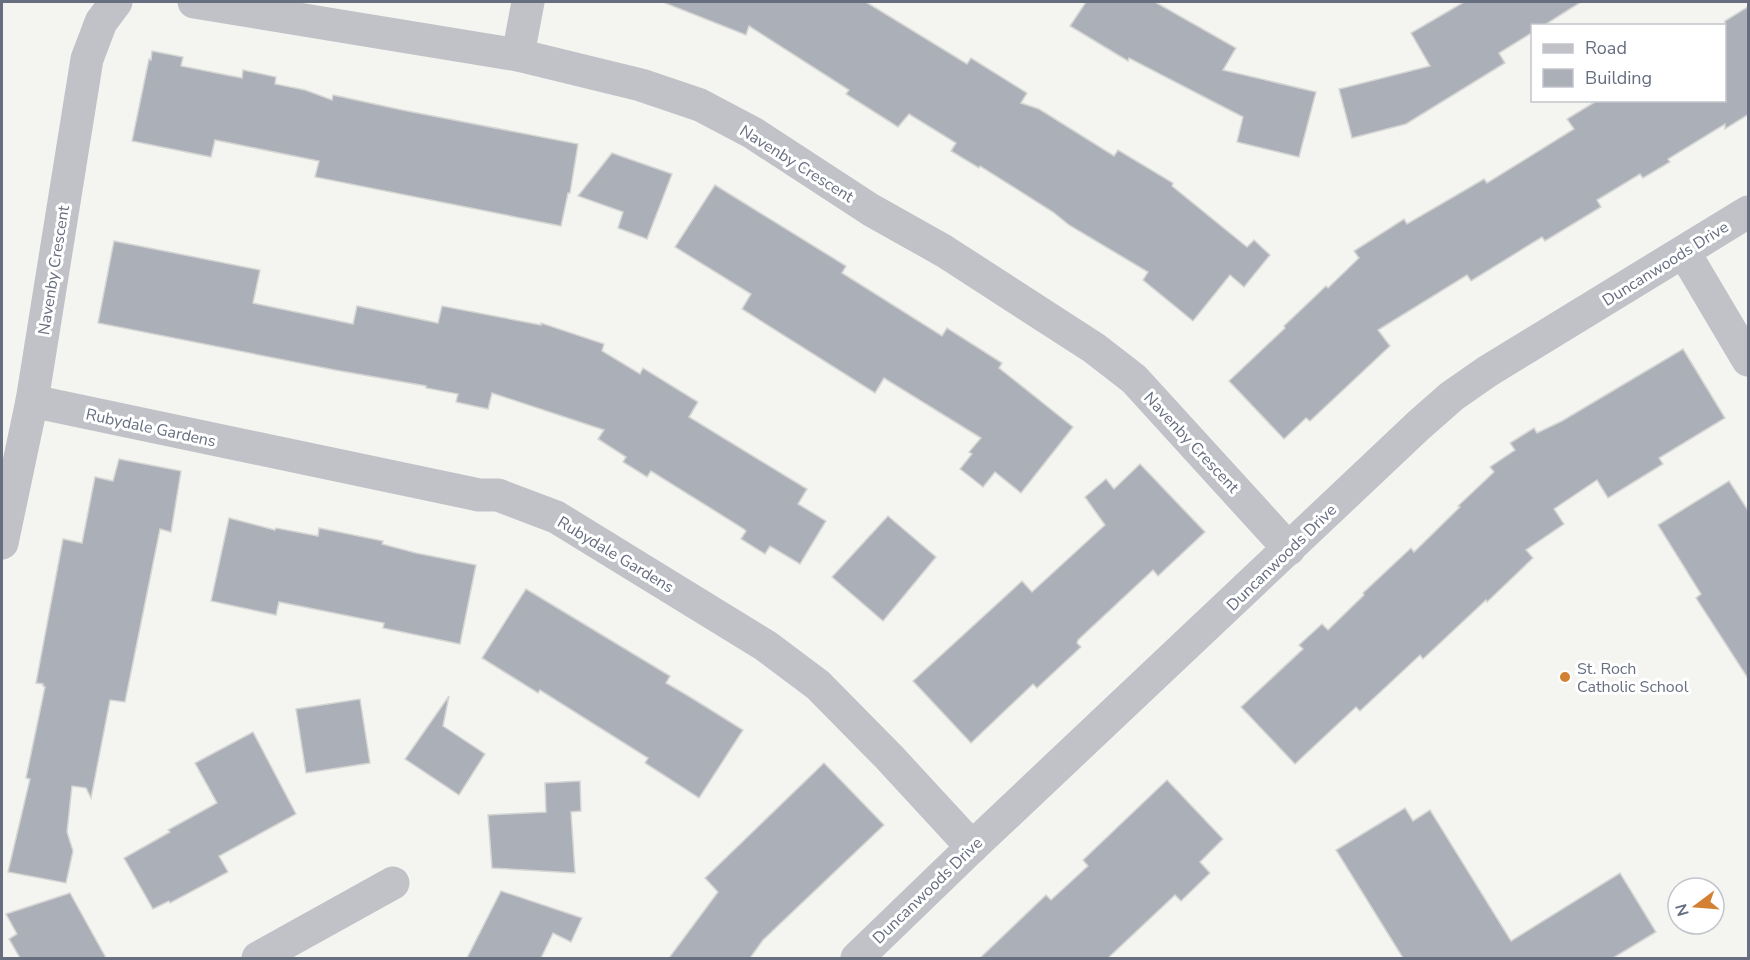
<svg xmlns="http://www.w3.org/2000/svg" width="1750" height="960" font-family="'Nunito Sans',sans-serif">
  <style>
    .building { fill: #abafb7; stroke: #d5d6d4; stroke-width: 1.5 }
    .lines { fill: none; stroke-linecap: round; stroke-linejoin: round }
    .minor { stroke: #c0c2c7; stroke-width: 33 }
    .poi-dot { fill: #d48032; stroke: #fff; stroke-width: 2 }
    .labels { text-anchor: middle; stroke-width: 6; stroke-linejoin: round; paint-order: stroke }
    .street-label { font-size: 16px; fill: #666e80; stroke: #fff }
    .poi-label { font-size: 16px; fill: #666e80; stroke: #fff; text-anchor: start }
  </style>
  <rect width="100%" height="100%" fill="#f4f5f1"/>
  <g class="building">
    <polygon points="665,2 866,2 967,64 971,58 1027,93 1021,103 1039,109 1114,156 1118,150 1173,183 1172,186 1247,247 1254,240 1270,255 1244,287 1230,275 1193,321 1143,280 1148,272 1069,225 1053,212 980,166 979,168 951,151 956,143 909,114 898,127 846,94 849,90 749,26 746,35 665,3"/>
    <polygon points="1086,2 1155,2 1236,48 1223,70 1316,92 1299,157 1237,142 1243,117 1129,58 1128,61 1070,26"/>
    <polygon points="1464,2 1581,2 1543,26 1533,26 1533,32 1499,53 1505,63 1406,124 1352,138 1339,89 1430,66 1411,33"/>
    <polygon points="1749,6 1749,114 1725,129 1725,124 1668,159 1670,162 1643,178 1640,174 1597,200 1601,207 1545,241 1542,237 1471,281 1467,275 1378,330 1390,346 1310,421 1306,418 1284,439 1229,381 1285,328 1284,326 1326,286 1328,288 1359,258 1354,251 1404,219 1407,224 1484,179 1487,183 1574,129 1567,119 1598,100 1725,100 1725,21"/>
    <polygon points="152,51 183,57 181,66 242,78 243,70 276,77 275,84 305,90 332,100 333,95 402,110 578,144 570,193 568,193 561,226 315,177 319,161 215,140 211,157 132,141 149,59 151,60"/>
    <polygon points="612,153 672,174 647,239 618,228 623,212 578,196"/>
    <polygon points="715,185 846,266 842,273 942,336 947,328 1002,363 999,368 1073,427 1021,493 995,472 983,487 960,469 972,454 969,452 981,438 884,378 875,393 742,309 751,294 675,247"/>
    <polygon points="114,241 260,270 253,303 353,324 357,306 438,323 442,306 541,325 541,323 604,344 602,351 640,374 643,368 698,402 689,417 807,489 798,504 826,521 800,564 770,546 765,554 741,539 746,531 744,529 651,471 647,477 623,462 626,457 598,439 604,430 492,393 488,409 456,402 458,394 426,388 426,386 335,370 98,323"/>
    <polygon points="1683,349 1725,418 1659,458 1663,464 1608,498 1597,480 1554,509 1564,524 1526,550 1533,558 1487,602 1486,600 1423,659 1420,655 1360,711 1356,707 1295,764 1241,707 1303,649 1299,645 1322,624 1328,630 1364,595 1363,593 1411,548 1414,552 1460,507 1458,506 1494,472 1490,467 1515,450 1510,443 1534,428 1537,433 1562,421"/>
    <polygon points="119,459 181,471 171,532 160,529 125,702 110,700 91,798 86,788 72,786 67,832 73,851 66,883 8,872 30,779 26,778 45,687 43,686 43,684 36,683 63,539 82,543 95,477 113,481"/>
    <polygon points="1140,464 1205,532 1158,576 1153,570 1078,640 1077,643 1081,647 1037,688 1033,684 971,743 913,681 1022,581 1032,592 1105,525 1085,497 1106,479 1114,489"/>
    <polygon points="1729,481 1749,512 1749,680 1696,598 1701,594 1658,525"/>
    <polygon points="888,516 936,557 883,621 832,577"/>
    <polygon points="229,518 275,530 276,528 318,536 319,528 383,541 382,544 416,553 476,565 460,644 383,628 384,623 279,602 276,615 211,601"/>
    <polygon points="526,589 670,676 666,683 690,697 743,730 699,798 645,763 648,758 540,690 538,693 482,658"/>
    <polygon points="449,696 443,726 485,754 459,795 405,759"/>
    <polygon points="360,699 370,763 306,773 296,709"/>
    <polygon points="253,732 296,814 219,856 228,872 170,903 169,901 153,909 124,858 170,832 168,830 217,803 195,763"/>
    <polygon points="824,763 884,825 763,940 750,958 669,958 718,892 705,878"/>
    <polygon points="1167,780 1223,839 1200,862 1210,873 1181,901 1175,895 1108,958 980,958 1046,895 1051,900 1088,866 1083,860"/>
    <polygon points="580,781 581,811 571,812 575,873 492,868 488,815 546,812 545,783"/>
    <polygon points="1405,808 1413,821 1430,810 1511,941 1620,873 1656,932 1613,958 1403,958 1336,850"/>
    <polygon points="501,891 582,918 571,942 553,933 541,958 467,958"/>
    <polygon points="70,893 106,958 20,958 9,939 17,934 6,914"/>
  </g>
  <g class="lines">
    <g class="minor">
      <polyline points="194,2 518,55 641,85 700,105 753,133 871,210 944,251 1094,348 1134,379 1289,549"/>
      <polyline points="518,55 528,2"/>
      <polyline points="1684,252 1748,360"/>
      <polyline points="32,401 479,495 498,495 556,517 766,646 818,685 889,757 972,847"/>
      <polyline points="2,543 32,401 87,59 101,22 116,2"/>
      <polyline points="258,958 393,883"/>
      <polyline points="857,958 972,847 1419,425 1452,396 1488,371 1748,212"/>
    </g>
  </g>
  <circle class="poi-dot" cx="1565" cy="677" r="6"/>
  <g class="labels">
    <g class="street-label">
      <text transform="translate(797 163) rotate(32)" y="6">Navenby Crescent</text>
      <text transform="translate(1665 263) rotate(-32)" y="6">Duncanwoods Drive</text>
      <text transform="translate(53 270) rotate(-81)" y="6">Navenby Crescent</text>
      <text transform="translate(151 427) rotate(12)" y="6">Rubydale Gardens</text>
      <text transform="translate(1192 442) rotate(47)" y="6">Navenby Crescent</text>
      <text transform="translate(616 554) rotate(31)" y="6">Rubydale Gardens</text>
      <text transform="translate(1281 557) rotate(-44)" y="6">Duncanwoods Drive</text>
      <text transform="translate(927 890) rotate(-44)" y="6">Duncanwoods Drive</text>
    </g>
    <g class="poi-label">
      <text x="1577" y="674">St. Roch<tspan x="1577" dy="18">Catholic School</tspan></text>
    </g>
  </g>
  <rect width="1750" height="960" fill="none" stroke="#666e80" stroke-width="6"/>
  <rect x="1531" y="24" width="195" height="78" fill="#ffffff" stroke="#c2c5cc" stroke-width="1.5"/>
  <rect x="1543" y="44" width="30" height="9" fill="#c0c2c7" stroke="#c2c5cc" stroke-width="1.5"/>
  <text x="1585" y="54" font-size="18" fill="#666e80">Road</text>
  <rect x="1543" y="69" width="30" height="18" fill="#abafb7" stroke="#c2c5cc" stroke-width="1.5"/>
  <text x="1585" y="84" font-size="18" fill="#666e80">Building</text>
  <g transform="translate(1696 906) rotate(254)"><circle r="28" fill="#ffffff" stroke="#c2c5cc" stroke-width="1.5"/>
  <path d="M0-4.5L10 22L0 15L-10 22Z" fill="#d48032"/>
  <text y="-9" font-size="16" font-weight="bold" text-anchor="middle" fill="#666e80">N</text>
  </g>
</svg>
